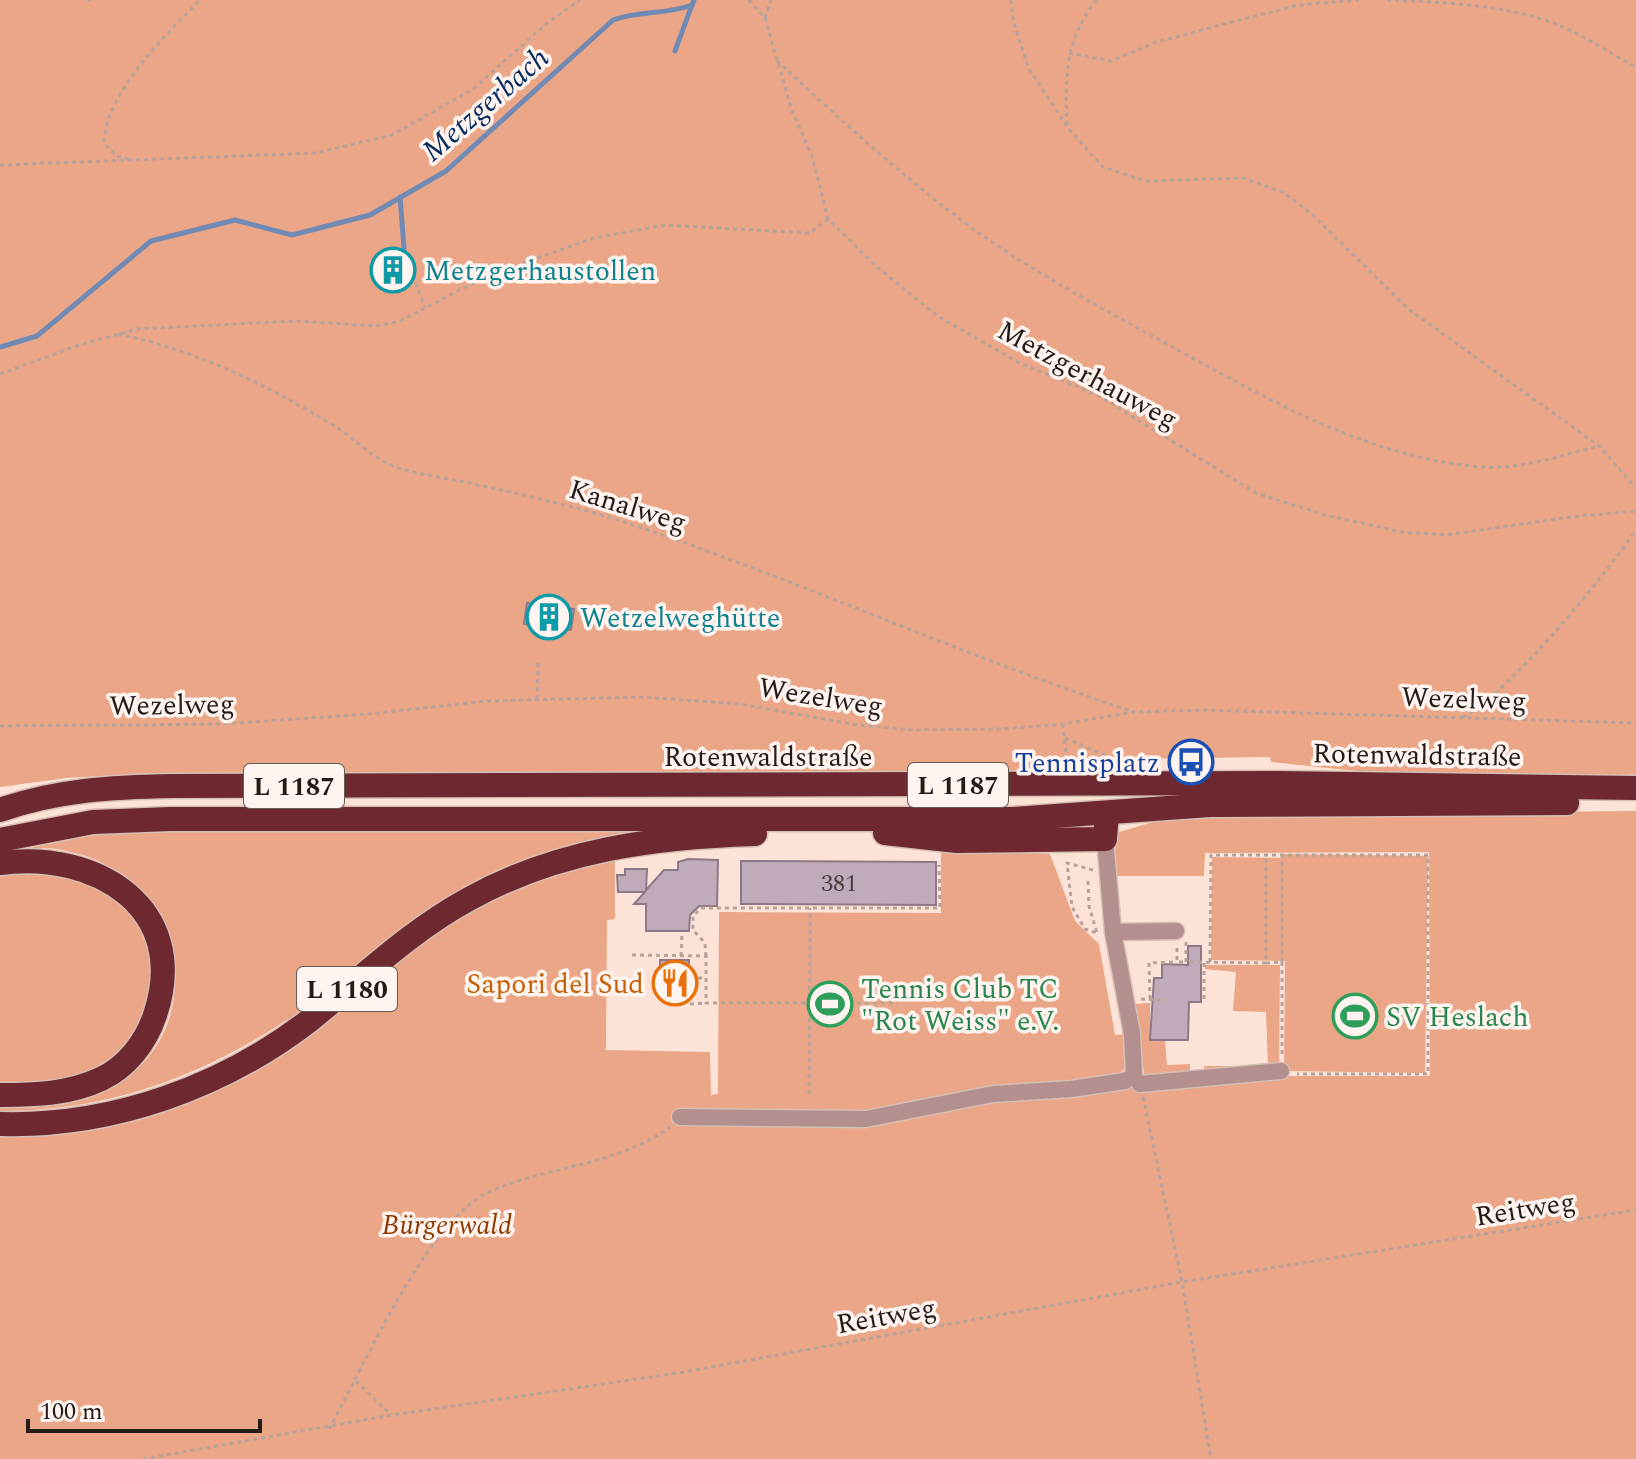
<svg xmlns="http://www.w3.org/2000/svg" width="1636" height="1459" font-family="Spectral,serif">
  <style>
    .green { fill: #eaa686 }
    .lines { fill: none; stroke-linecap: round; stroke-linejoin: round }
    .stream { stroke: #718ab4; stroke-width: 5 }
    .building { fill: #c0abbb; stroke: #8d7988; stroke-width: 2 }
    .minor-casing { stroke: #d6bfb4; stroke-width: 19 }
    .highway-casing { stroke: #d6bfb4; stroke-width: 27 }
    .path { stroke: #b8a39a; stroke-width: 3; stroke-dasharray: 4 4; stroke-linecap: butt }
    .minor { stroke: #b38f90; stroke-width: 16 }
    .highway { stroke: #6d2830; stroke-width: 24 }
    .labels { text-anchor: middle; stroke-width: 7; stroke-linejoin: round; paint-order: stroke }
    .number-label { font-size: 24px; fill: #4b3f40 }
    .shield { fill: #fff4ef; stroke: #665c58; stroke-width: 2 }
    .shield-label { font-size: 26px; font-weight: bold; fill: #241b17 }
    .culture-label { font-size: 28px; fill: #0d838f; stroke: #fff4ef; text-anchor: start }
    .street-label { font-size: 28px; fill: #241b17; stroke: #fff4ef }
    .transit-label { font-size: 28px; fill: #164399; stroke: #fff4ef; text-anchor: end }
    .food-label { font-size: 28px; fill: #c56008; stroke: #fff4ef; text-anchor: end }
    .leisure-label { font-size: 28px; fill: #27864d; stroke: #fff4ef; text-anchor: start }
    .park-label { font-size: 28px; font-style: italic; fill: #8e3a00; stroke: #fff4ef }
    .water-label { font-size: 30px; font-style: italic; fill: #082d61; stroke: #fff4ef }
  </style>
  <rect width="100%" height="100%" fill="#fde3d7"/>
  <g class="green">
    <polygon points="0,0 1636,0 1636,776 1394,775 1271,762 1270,757 1129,759 1126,768 1086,771 153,773 66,778 0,787"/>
    <path d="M1636 811V1459H0V1137C105 1134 204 1109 291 1048 352 1005 403 950 468 912 515 886 564 872 615 858V919L607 920 606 1050 710 1052 711 1095 718 1094 719 912 941 913V847L1050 854 1075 921 1099 944 1115 1035 1126 1034 1127 1062 1123 1071 1117 1073 1119 1087 1278 1076H1430L1429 852 1205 853 1204 876H1114L1116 833 1153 822 1207 815Z"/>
    <path d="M634 828 645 831 554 850 471 886 290 1021 288 1019C199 1078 107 1111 0 1111V1108C41 1108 82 1107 118 1084 214 1022 182 879 75 853 63 850 44 845 35 850L31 845 97 831Z"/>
    <polygon points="1284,854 1428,856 1425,1073 1284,1071 1285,961 1211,960 1212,857 1283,858"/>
    <polygon points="30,870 94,882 135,916 150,952 153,985 148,1012 125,1050 94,1071 53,1083 0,1085 0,873"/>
    <polygon points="1205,965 1280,965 1279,1069 1145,1078 1133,1004 1150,1003 1150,1039 1165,1040 1167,1065 1190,1064 1190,1072 1204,1072 1204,1066 1268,1066 1266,1012 1233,1011 1236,972 1205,969"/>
  </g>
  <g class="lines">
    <g class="stream">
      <polyline points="675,51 692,5"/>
      <polyline points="400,197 404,248"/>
      <path d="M0 347 37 336 151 241 235 220 292 235 370 215 446 171 613 20C640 10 666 15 692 5L694 0"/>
    </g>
  </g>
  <g class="building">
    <polygon points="527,603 574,609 571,630 524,624"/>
    <polygon points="688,859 718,860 717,906 699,906 690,915 689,931 646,931 646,904 634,904 645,892 618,892 617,875 625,875 625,869 647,869 646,890 664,870 678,870 678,862"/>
    <polygon points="741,861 936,862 936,905 741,904"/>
    <polygon points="1188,946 1201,946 1201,1002 1189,1002 1188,1040 1150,1040 1154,978 1162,978 1162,964 1188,965"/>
    <polygon points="660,960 689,960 688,988 660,988"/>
  </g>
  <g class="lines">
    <g class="minor-casing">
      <g id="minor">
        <polyline points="1113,932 1176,931"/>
        <polyline points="1140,1084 1281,1071"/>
        <polyline points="680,1117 866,1119 993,1094 1071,1089 1125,1081 1134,1076 1132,1034 1113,932 1105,839"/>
      </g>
    </g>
    <g class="highway-casing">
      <g id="highway">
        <path d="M0 810C57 790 113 787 173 786L1278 783 1636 788"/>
        <polyline points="885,833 957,841 1105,839 1107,813"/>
        <polyline points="0,840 93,822 170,819 1013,819 1210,805 1567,803"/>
        <path d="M0 863C96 850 191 908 155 1015 146 1042 127 1067 101 1079 69 1094 35 1095 0 1095"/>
        <path d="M0 1124C111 1127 222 1088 310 1020 362 978 410 931 469 899 557 850 655 837 755 834"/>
      </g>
    </g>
    <g class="path">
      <polyline points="88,0 91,0"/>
      <polyline points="749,0 765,18 792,111 812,156 828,219 877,267 939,317 1018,362 1099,396 1256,493 1325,515 1402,532 1446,535 1570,517 1636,511"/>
      <polyline points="1011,0 1013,21 1029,69 1068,128 1103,167 1145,181 1243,178 1283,192 1313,215 1407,308 1599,446 1636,488"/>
      <path d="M1387 0C1437 2 1493 4 1542 19 1575 29 1605 51 1636 67"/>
      <polyline points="765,18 771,0"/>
      <polyline points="1069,53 1111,61 1157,42 1247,18 1299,5 1359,0"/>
      <path d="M777 61C850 128 928 201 1010 254 1071 293 1136 327 1200 362 1289 411 1378 458 1481 467 1520 470 1562 455 1599 446"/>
      <path d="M1067 125C1065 74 1065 42 1096 0"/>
      <path d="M129 159 116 156 104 142C106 92 166 35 200 0"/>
      <polyline points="0,165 316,153 392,135 473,89 546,24 580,0"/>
      <polyline points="410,268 425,307"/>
      <path d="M118 334C195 350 261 382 328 422 354 437 370 458 398 468 421 475 446 478 469 483 524 495 580 507 633 525 801 581 963 656 1131 711"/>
      <polyline points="0,374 76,346 137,329 296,321 376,326 400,321 489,275 594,238 665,225 810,233 828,219"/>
      <polyline points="537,699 538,663"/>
      <path d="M1463 717C1512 690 1603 578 1636 530"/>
      <polyline points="1063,724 1067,764"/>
      <polyline points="0,726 222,724 368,714 487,701 642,697 740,704 857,725 913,730 1002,729 1063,724 1134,712 1206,710 1636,723"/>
      <polyline points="1065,738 1123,763"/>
      <polyline points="1093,870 1067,863 1072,907 1085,929 1097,933"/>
      <polyline points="1088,881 1089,906 1097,933"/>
      <polyline points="1186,942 1186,962 1266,963 1266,856"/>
      <polyline points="1177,948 1177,962 1186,962"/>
      <polyline points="632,955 706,956 706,1003 898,1003"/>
      <polyline points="681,956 682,933"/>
      <polyline points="706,956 705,943 693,930 693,916 701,908 940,908 939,865"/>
      <polyline points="1210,962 1211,855 1428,855 1428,1074 1297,1074"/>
      <polyline points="1282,962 1282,855"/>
      <polyline points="1204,963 1204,1003"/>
      <polyline points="1266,963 1282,962 1282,1055"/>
      <polyline points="690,978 706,978"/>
      <polyline points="1141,999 1162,1000"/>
      <polyline points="1150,999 1149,963 1177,962"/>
      <polyline points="690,1004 706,1003"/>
      <polyline points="809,1094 810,908"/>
      <polyline points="1143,1097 1182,1282 1211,1459"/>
      <polyline points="356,1381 391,1415"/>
      <path d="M329 1429C363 1369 426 1222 487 1193 548 1165 615 1167 670 1127"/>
      <polyline points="143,1459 392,1415 678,1373 1182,1282 1636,1210"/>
    </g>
    <use href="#minor" class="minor"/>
    <use href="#highway" class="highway"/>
  </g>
  <defs>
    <g id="building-ring" transform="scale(2.3)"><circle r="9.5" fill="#fff4ef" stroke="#0f9aa8" stroke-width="1.5"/><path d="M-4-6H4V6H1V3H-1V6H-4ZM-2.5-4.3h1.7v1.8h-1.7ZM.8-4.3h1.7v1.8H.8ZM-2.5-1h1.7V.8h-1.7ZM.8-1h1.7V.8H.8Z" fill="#0f9aa8"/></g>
    <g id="bus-ring" transform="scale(2.3)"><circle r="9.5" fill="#fff4ef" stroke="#1a4fb4" stroke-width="1.5"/><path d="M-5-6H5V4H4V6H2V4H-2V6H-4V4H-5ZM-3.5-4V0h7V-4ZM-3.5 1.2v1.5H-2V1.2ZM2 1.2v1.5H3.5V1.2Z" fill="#1a4fb4"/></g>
    <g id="restaurant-ring" transform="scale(2.3)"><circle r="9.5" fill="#fff4ef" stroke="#e8710a" stroke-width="1.5"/><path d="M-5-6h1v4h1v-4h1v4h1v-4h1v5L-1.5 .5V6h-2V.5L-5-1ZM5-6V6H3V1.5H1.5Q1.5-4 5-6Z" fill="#e8710a"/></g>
    <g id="stadium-ring" transform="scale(2.3)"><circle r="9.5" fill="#fff4ef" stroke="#2e9e5b" stroke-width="1.5"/><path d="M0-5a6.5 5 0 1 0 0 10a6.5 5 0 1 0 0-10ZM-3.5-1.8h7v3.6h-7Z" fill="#2e9e5b"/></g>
  </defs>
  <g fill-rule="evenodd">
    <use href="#building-ring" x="393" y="270"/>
    <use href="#building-ring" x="549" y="617"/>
    <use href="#bus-ring" x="1191" y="762"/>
    <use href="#restaurant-ring" x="675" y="983"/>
    <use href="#stadium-ring" x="830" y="1004"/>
    <use href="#stadium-ring" x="1355" y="1016"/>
  </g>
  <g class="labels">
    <g class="number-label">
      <text x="839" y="891">381</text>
    </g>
    <g class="shield">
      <rect x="908" y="763" width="100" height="44" rx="6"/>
      <rect x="244" y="764" width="100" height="44" rx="6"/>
      <rect x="297" y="967" width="100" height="44" rx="6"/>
    </g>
    <g class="shield-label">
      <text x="958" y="794">L 1187</text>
      <text x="294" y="795">L 1187</text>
      <text x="347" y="998">L 1180</text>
    </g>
    <g class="culture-label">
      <text x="424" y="280">Metzgerhaustollen</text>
      <text x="580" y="627">Wetzelweghütte</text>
    </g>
    <g class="street-label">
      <text transform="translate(1088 374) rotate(28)" y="10">Metzgerhauweg</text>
      <text transform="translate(628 505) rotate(17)" y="10">Kanalweg</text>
      <text transform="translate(821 696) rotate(9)" y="10">Wezelweg</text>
      <text transform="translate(1464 698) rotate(2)" y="10">Wezelweg</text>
      <text transform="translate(172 704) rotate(-1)" y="10">Wezelweg</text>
      <text transform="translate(1417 754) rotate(1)" y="10">Rotenwaldstraße</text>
      <text x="768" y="766">Rotenwaldstraße</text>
      <text transform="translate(1525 1208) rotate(-9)" y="10">Reitweg</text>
      <text transform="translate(886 1315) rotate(-10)" y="10">Reitweg</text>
    </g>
    <g class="transit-label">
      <text x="1160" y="772">Tennisplatz</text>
    </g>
    <g class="food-label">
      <text x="644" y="993">Sapori del Sud</text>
    </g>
    <g class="leisure-label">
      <text x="861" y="998">Tennis Club TC<tspan x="861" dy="32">"Rot Weiss" e.V.</tspan></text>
      <text x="1386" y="1026">SV Heslach</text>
    </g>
    <g class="park-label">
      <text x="447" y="1234">Bürgerwald</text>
    </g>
    <g class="water-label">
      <text transform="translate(485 104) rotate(-41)" y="10">Metzgerbach</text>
    </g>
  </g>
  <path d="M28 1419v12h232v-12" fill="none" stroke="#241b17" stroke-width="4"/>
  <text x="40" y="1419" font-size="24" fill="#241b17" stroke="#fff4ef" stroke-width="6" paint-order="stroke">100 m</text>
</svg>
